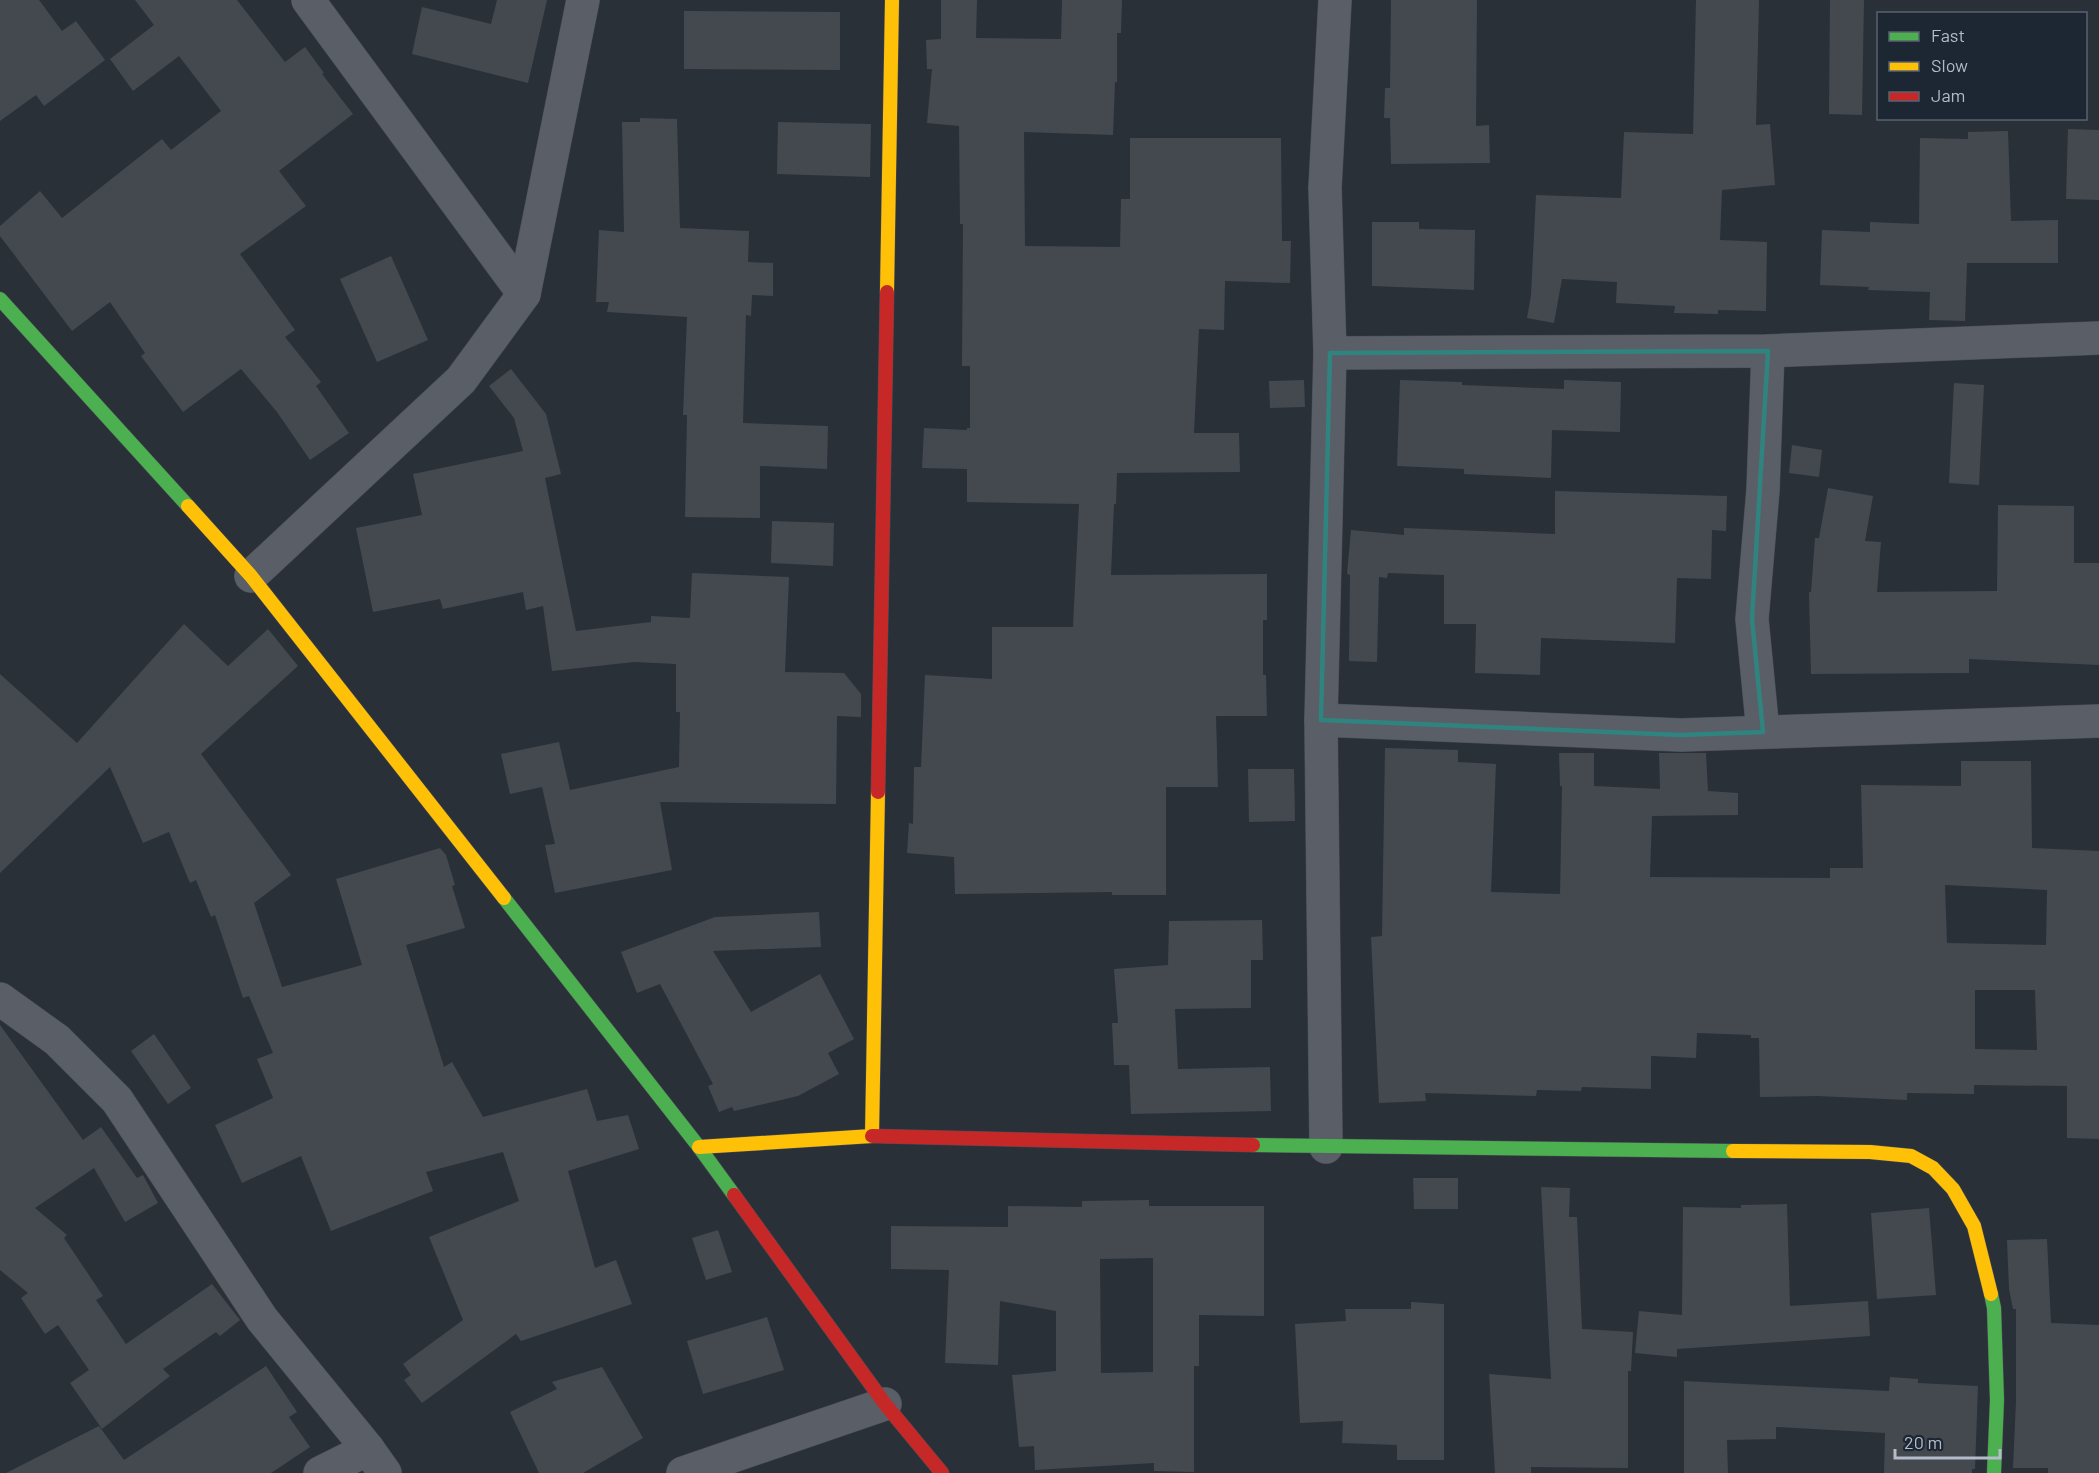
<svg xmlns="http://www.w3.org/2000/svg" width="2099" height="1473" font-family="Barlow,sans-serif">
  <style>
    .building { fill: #444950; fill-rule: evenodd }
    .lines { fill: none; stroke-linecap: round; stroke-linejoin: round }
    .street-casing { stroke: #484c53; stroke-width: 34 }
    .fast-casing { stroke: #484c53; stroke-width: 15 }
    .slow-casing { stroke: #484c53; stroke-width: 15 }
    .jam-casing { stroke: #484c53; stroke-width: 15 }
    .street { stroke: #5a5e66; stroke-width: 33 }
    .fast { stroke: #4caf50; stroke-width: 14 }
    .slow { stroke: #ffc107; stroke-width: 14 }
    .jam { stroke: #c62828; stroke-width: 14 }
    .marked { fill: none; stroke: #308480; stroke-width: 4.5; stroke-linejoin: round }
  </style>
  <rect width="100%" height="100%" fill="#2a3038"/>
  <g class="building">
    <polygon points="0,0 39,0 62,31 76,21 105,60 44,106 36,95 0,121"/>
    <polygon points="135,0 237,0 285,62 305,47 324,73 322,74 353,114 279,171 306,206 240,254 295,330 285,337 321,382 316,386 349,433 310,460 277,412 241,369 183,412 141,356 145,353 110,302 72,331 0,236 0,226 40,191 62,218 162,139 171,150 221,111 179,56 133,91 110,59 154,25"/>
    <polygon points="497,0 547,0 528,83 412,54 422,7 491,24"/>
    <polygon points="941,0 977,0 976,38 1061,39 1062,0 1122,0 1121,33 1117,33 1117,82 1115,82 1113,135 1024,132 1025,246 1120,247 1121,199 1130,199 1130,138 1281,138 1282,241 1291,241 1290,283 1225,281 1224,330 1199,329 1194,433 1239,433 1240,472 1117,473 1116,504 1114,504 1111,575 1267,574 1267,620 1263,620 1263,675 1266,675 1267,716 1216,716 1218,787 1166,787 1166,895 1112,895 1112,892 955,894 954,857 907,853 909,823 913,824 914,767 921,767 925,675 992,679 992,627 1073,627 1079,504 967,502 967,469 922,468 924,428 967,430 967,428 970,428 970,366 962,366 963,224 960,224 959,126 927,123 932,69 927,69 926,40 941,39"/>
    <polygon points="1391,0 1477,0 1476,126 1489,125 1490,163 1391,164 1390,118 1384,118 1385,88 1390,88"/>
    <polygon points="1696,0 1759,0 1756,125 1770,124 1775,185 1722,190 1720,240 1767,242 1766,311 1718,310 1718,314 1674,313 1675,306 1616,303 1617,282 1562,279 1554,323 1527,318 1531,295 1536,195 1621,198 1624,132 1693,134"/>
    <polygon points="1830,0 1864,0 1862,115 1829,114"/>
    <polygon points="684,11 840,12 840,70 684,69"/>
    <polygon points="640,118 677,119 680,228 749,231 748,262 773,263 773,296 752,295 751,316 746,315 743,423 828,426 827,469 760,466 760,518 685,517 687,415 683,415 687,317 607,312 609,302 596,302 599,230 624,232 622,122 640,122"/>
    <polygon points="778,122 871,124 870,177 777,174"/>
    <polygon points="2068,129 2099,130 2099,200 2066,199"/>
    <polygon points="2008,131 2011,221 2058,220 2058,263 1967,263 1965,321 1929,320 1930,292 1868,290 1869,287 1820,285 1822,230 1870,232 1870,222 1919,224 1920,138 1968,139 1968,132"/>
    <polygon points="1372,222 1419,222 1419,229 1475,230 1474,290 1372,286"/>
    <polygon points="391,256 428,340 377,362 340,279"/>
    <polygon points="511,369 546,414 561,474 545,478 576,631 651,622 651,616 690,618 692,573 789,577 785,672 844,673 861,694 861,717 837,716 836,804 660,802 672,870 555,893 545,845 555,844 542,787 510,794 501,754 559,742 570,790 679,767 680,712 676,712 676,664 634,662 552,671 543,606 526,610 523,592 443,609 440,599 373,612 356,528 422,515 413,474 523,451 514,418 489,386"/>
    <polygon points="1304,380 1305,407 1270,408 1269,381"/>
    <polygon points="1400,380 1462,382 1462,385 1564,389 1564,380 1621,382 1620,432 1552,430 1551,478 1464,474 1464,469 1397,466"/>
    <polygon points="1954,383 1984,385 1979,485 1949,483"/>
    <polygon points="1792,445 1822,450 1819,477 1789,473"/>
    <polygon points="1828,488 1873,496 1865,541 1881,542 1877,592 1997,591 1998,505 2074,506 2074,563 2099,563 2099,665 1969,659 1969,673 1811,674 1809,592 1811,592 1815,538 1819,538"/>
    <polygon points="1555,491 1727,496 1726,531 1712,530 1711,579 1677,578 1675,643 1541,638 1540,675 1475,673 1476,624 1444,624 1444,575 1388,573 1387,578 1379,577 1377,662 1349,661 1350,575 1347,574 1351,530 1404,535 1404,528 1555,534"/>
    <polygon points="772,521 834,523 833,566 771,563"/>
    <polygon points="184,624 228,666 268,629 298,666 201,754 291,875 254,903 282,987 362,965 336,879 440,848 446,855 455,885 452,886 465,928 406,945 444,1067 452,1062 483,1117 587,1089 597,1121 628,1115 639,1149 568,1171 595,1268 616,1260 632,1304 521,1341 516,1334 422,1403 404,1380 411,1375 403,1364 463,1320 429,1237 519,1201 503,1152 426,1172 433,1191 331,1231 301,1156 242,1183 215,1125 273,1098 257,1059 273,1053 249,996 243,998 215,915 211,917 196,880 190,883 169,832 143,843 110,767 0,873 0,674 77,743"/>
    <path d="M1385 748 1458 750V762L1496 764 1491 892 1560 894 1562 786H1560L1559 753H1594V786L1660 789 1659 753H1706L1708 791 1738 793V815L1652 816 1650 877 1830 878V868H1863L1861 785 1961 786V761H2031L2032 848 2099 851V1139L2067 1138V1086L1974 1085V1094L1907 1093V1100L1817 1096 1760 1097 1759 1038H1751V1035L1697 1033 1696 1058 1651 1056V1089L1582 1087 1581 1091 1537 1090 1536 1096 1425 1093 1426 1101 1379 1103 1371 937 1382 936ZM1945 885 2047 890 2046 945 1947 943ZM1975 990H2035L2037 1050 1975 1049Z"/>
    <polygon points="1248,769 1294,769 1295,821 1249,822"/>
    <polygon points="819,912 821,947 713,951 751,1012 820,974 854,1039 828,1053 839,1074 798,1096 734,1111 732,1107 719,1112 708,1086 713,1084 660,984 637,993 621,952 715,917"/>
    <polygon points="1262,920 1263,960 1251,960 1251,1008 1175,1009 1178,1069 1270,1067 1271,1111 1131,1114 1129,1065 1114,1065 1112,1023 1118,1023 1114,969 1168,965 1169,921"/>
    <polygon points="0,1025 83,1140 101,1127 137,1178 143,1175 158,1203 125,1222 94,1168 35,1208 67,1235 64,1238 103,1296 96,1300 126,1344 212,1284 240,1320 220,1336 216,1332 163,1369 170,1376 102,1429 70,1383 89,1370 58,1325 45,1334 21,1298 28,1293 0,1270"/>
    <polygon points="154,1034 191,1088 168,1104 131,1051"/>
    <polygon points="1413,1178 1458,1178 1458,1209 1414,1209"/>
    <polygon points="1541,1187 1570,1188 1569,1217 1577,1217 1582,1329 1633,1332 1631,1371 1628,1371 1628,1468 1531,1467 1531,1473 1495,1473 1489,1374 1551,1379"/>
    <path d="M1149 1200V1206H1264V1316L1199 1315V1366H1194V1472L1154 1471V1463L1035 1470 1034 1446 1019 1447 1012 1375 1056 1371V1311L1000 1301 998 1365 945 1363 949 1270 891 1269V1226L1008 1227V1206L1082 1207V1201ZM1153 1258V1372L1101 1373 1100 1259Z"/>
    <polygon points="1787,1204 1790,1306 1868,1301 1870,1336 1677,1349 1677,1357 1635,1353 1639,1311 1682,1315 1683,1207 1741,1208 1741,1205"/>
    <polygon points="1929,1208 1936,1295 1877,1299 1871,1213"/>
    <polygon points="718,1230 732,1272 706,1280 692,1238"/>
    <polygon points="2047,1239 2051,1323 2099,1325 2099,1473 2048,1473 2048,1468 2013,1468 2016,1401 2016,1309 2013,1309 2009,1289 2007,1240"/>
    <polygon points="1411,1302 1444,1304 1444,1460 1397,1460 1397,1445 1342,1443 1343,1421 1300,1423 1295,1324 1346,1321 1345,1309 1411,1309"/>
    <polygon points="767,1317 784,1370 703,1394 687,1341"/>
    <polygon points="266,1366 297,1412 289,1417 310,1447 271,1473 6,1473 99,1426 124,1460"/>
    <polygon points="602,1367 643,1438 583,1473 539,1473 510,1412 557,1389 552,1382"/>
    <polygon points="1890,1377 1918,1379 1918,1383 1978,1386 1975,1469 1972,1469 1972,1473 1884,1473 1885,1433 1776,1427 1776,1439 1727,1440 1728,1473 1684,1473 1684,1381 1889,1391"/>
  </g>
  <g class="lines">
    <g class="street-casing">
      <g id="street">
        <polyline points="308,0 524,294"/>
        <polyline points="1330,353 1768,351 2099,338"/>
        <polyline points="251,576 461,380 524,294 583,0"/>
        <polyline points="1321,720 1681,735 2099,721"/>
        <polyline points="1763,732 1752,619 1763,490 1768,351"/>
        <polyline points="0,999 57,1040 117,1100 262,1319 368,1449 385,1473"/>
        <polyline points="1326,1147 1321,720 1330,353 1325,188 1335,0"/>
        <polyline points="320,1473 368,1449"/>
        <polyline points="683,1473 885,1404"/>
      </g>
    </g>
    <g class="fast-casing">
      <g id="fast">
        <polyline points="0,299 188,506"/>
        <polyline points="504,898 699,1147 734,1195"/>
        <polyline points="1253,1145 1733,1151"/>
        <polyline points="1991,1294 1994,1308 1997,1400 1994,1473"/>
      </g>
    </g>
    <g class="slow-casing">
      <g id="slow">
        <polyline points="887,292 892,0"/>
        <polyline points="188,506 251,576 504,898"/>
        <polyline points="699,1147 872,1136 878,792"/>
        <polyline points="1733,1151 1870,1152 1911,1156 1933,1168 1953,1189 1974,1226 1991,1294"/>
      </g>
    </g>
    <g class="jam-casing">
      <g id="jam">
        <polyline points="878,792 887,292"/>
        <polyline points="872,1136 1253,1145"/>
        <polyline points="734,1195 885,1404 942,1473"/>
      </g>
    </g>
    <use href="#street" class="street"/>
    <use href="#fast" class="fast"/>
    <use href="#slow" class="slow"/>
    <use href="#jam" class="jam"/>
  </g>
  <path class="marked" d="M1768 351 1752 619 1763 732 1681 735 1321 720 1330 353Z"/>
  <rect x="1877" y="12" width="210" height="108" fill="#1d2633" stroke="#59626f" stroke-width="1.5"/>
  <rect x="1889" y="32" width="30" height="9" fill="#4caf50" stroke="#59626f" stroke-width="1.5"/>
  <text x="1931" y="42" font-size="18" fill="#b4bcc9">Fast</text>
  <rect x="1889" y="62" width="30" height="9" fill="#ffc107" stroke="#59626f" stroke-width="1.5"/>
  <text x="1931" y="72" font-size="18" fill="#b4bcc9">Slow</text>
  <rect x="1889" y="92" width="30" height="9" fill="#c62828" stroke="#59626f" stroke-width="1.5"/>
  <text x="1931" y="102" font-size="18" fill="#b4bcc9">Jam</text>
  <path d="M1895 1449v9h105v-9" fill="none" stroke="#b4bcc9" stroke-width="3"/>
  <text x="1904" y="1449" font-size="18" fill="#b4bcc9" stroke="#1d2633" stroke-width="4.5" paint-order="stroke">20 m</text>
</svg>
